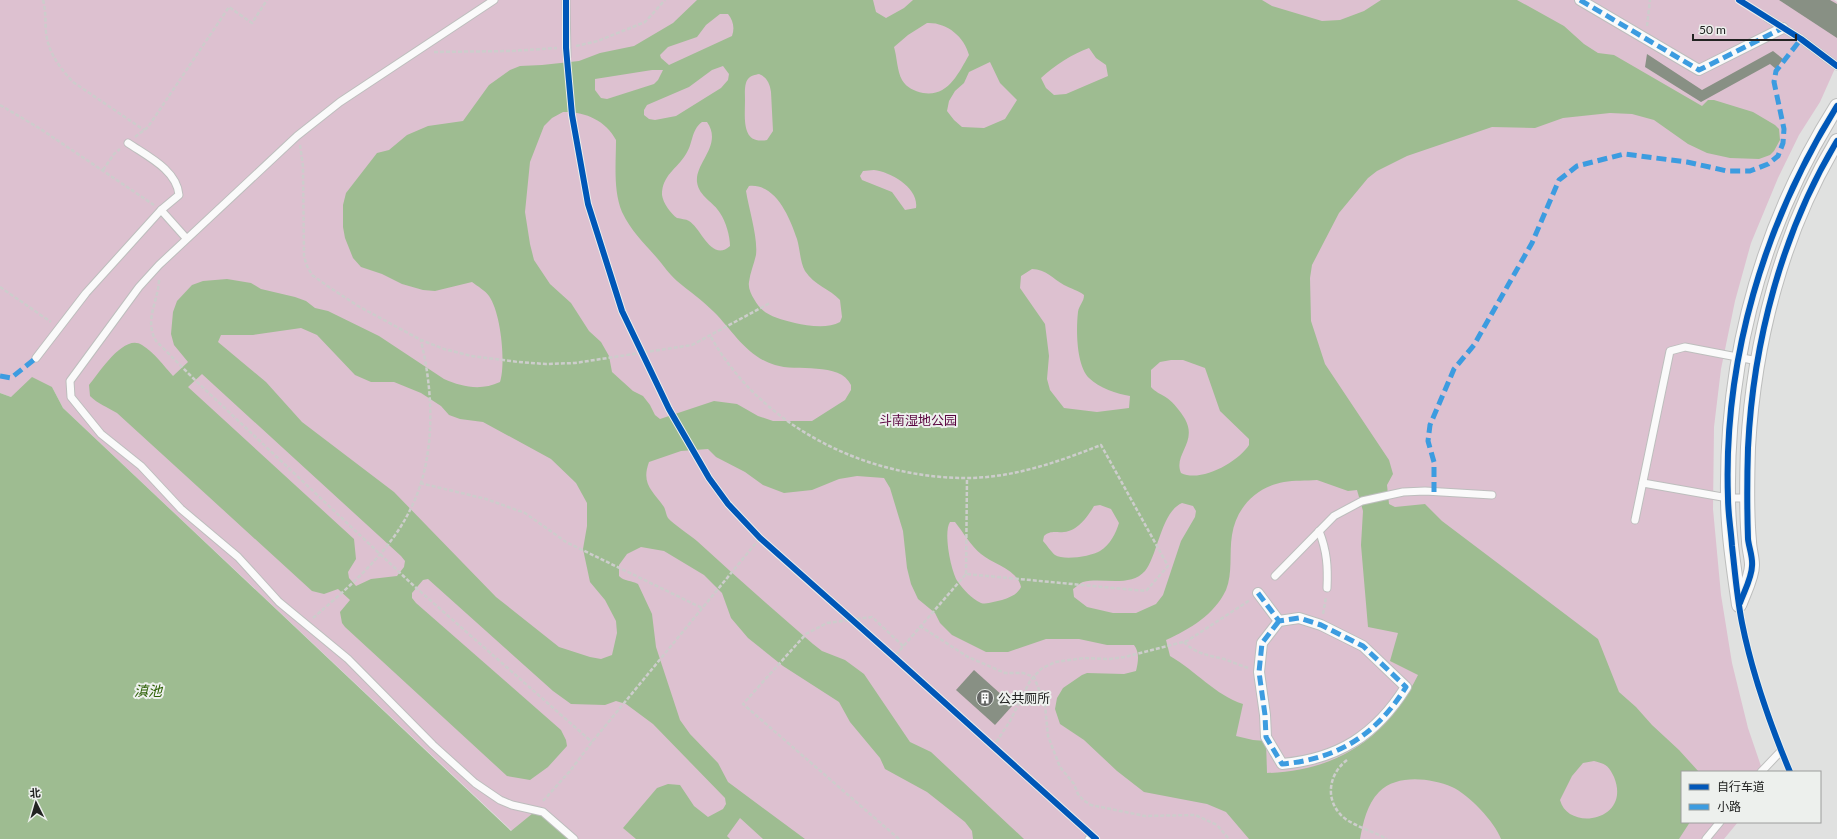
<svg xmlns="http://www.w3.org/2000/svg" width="1837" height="839" font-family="Lato,'Noto Sans SC',sans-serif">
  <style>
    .green { fill: #ddc1d0 }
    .water { fill: #9ebc91; fill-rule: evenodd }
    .building { fill: #889084 }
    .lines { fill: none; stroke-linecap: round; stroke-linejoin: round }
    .service-casing { stroke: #bdbebd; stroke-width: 9 }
    .pedestrian-casing { stroke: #bdbebd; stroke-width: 12 }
    .minor-casing { stroke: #bdbebd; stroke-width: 16 }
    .path { stroke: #cdcdcc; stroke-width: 2.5; stroke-dasharray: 4 2; stroke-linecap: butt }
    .service { stroke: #fafafa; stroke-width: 7 }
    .pedestrian { stroke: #fafafa; stroke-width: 10 }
    .minor { stroke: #fafafa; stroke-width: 14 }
    .quiet { stroke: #3c9ce0; stroke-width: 5; stroke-dasharray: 10 5; stroke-linecap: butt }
    .cycleway-casing { stroke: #edf0ed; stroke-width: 8 }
    .cycleway { stroke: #0057b8; stroke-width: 6 }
    .labels { text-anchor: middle; stroke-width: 4; stroke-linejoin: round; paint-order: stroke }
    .park-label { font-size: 13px; fill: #59043f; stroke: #edf0ed }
    .poi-label { font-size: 13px; fill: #222322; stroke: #edf0ed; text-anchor: start }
    .water-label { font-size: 14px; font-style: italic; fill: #2b5f03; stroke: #edf0ed }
  </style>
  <rect width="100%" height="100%" fill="#e0e1e0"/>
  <polygon class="green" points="0,0 1834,0 1837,2 1837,64 1820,102 1799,135 1778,178 1751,243 1735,301 1721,369 1714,427 1713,509 1721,595 1732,663 1748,728 1763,772 1682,772 1682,822 1738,822 1724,839 571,839 512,831 63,408 52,387 11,397 0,393"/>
  <g class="water">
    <path d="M697 0H873L876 12 886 18 904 8 913 0H1262L1272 6 1322 21 1340 20 1364 11 1381 0H1517L1564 26 1584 44 1598 53 1614 55 1702 106 1708 100H1714L1753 112 1775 125 1779 129 1780 140 1774 151 1770 155 1759 159 1730 158 1707 153 1688 144 1654 120 1632 114 1610 113 1563 118 1535 128 1492 127 1407 156 1377 171 1368 178 1339 213 1312 265 1310 278 1311 321 1325 364 1389 460 1393 474 1387 485 1389 504 1395 507 1425 504 1442 521 1598 639 1619 692 1636 707 1652 725 1679 750 1699 772H1682V822H1690L1679 839H1501C1495 822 1468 794 1452 787 1430 778 1397 774 1379 792 1367 804 1363 823 1360 839H1249L1226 812 1207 804 1144 792 1117 771 1084 740 1060 724 1055 709 1057 698 1063 688 1082 675 1087 673 1124 674 1136 671C1138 662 1140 653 1134 645H1107L1079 639H1046L1008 652H986L952 635 940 623 935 613 918 599 911 584 907 568 903 531 890 488 884 478 857 476 839 479 812 490 784 493 763 485 745 472 716 457 708 449 681 451 649 462C641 484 652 490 664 507 666 511 666 515 668 518 673 524 690 535 697 541 735 576 774 610 813 644L822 651 845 660 864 674 910 742 931 752 1024 839H973L972 831 965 822 927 792 885 769 880 758 850 722 839 702 783 666 748 638 731 618 722 593 704 575 664 551 641 547 627 554 619 565V576C625 582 631 580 638 584L652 614 656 647 680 720 690 734 718 763 728 782 805 839H763L740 818 727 836 730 839H636L623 828 657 788 668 784 680 785 694 806 708 817 723 809 726 804 725 798 653 724 626 704 616 701 605 705 571 704 553 691 428 579 423 580 412 593V598L416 603 561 730 566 740 567 746 548 767 530 780 507 776 345 627 342 623 340 612 350 600 338 589 324 594 312 591 117 413C107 407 98 404 90 396L89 385C99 373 124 333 142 345 155 353 163 365 173 376L188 362 174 345 171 334 173 312 177 301 192 285 203 281 227 279 251 283 261 289 295 297 306 301 315 308 328 311 379 336 444 379C462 387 481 391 500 382 506 363 501 313 489 296 486 291 477 286 472 282L435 291 423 290 402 284 382 274 361 267 353 258 345 238 343 227V205L346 193 377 153 389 150 407 135 428 126 463 121 489 85 510 70 520 66 542 65 579 61 600 53 634 46 673 23ZM720 14H728C733 20 735 28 732 36L669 65 661 58 660 55 668 47 697 37 706 25ZM927 23C946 22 964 36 969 55 958 74 948 97 923 93 914 91 907 88 902 80 897 71 897 57 894 47L908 35ZM1089 48 1096 58 1106 65 1108 76 1066 94 1054 95 1046 88 1041 78C1055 65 1072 54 1089 48ZM990 62 1000 83 1017 100 1005 119 984 128 962 127 954 120 947 111 949 101 955 91 964 83 969 72ZM723 66 729 74 728 80 721 88 676 116 655 120 649 119 644 115V110L647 105 689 87 712 70ZM652 70H663L658 80 654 84 607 99 601 98 595 90V79ZM759 74C767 77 770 84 771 92L773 131 767 140C741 145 745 118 745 100 745 94 744 84 748 79 751 75 755 75 759 74ZM563 112C583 111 606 120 616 140 616 163 613 190 622 212 631 231 644 243 657 258 664 266 669 274 677 281 689 291 702 300 714 312 733 331 747 357 775 365 796 372 840 361 851 385V390L845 400 812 421H773L758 416 737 404 714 401 660 419 655 415 650 405 643 396 633 391 612 372 609 356 601 342 589 331 571 303 550 284 534 260 530 244 525 212 530 162 544 126 552 118ZM702 122H707C723 145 695 162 697 182 699 197 714 202 720 213 726 222 730 236 730 246 712 263 701 228 689 221 686 219 681 219 677 218 671 214 663 203 662 195 662 175 677 169 686 154 693 144 691 130 702 122ZM874 170C891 172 919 188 916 208L905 210 892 192 862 180 860 176 863 171ZM749 186C776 183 790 218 797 239 800 249 800 262 805 271 814 285 830 289 840 300L842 317 840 322C828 329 808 326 795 323 777 318 763 316 754 299 751 294 748 288 749 282 750 273 754 264 756 255 758 237 749 210 746 191ZM1032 269C1046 269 1053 279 1064 285 1071 289 1078 290 1084 295 1084 302 1079 305 1078 312 1076 329 1076 365 1089 378 1099 388 1117 394 1130 396L1129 408 1097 412 1064 408 1050 390 1047 379 1049 356 1045 324 1020 288 1021 276ZM301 328 317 335 355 375 371 382H394L421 393 441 406 449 415 460 419 483 422 551 459 576 483 587 503V526L583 549 590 582 605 600 616 621 617 633 612 655 601 659 590 657 559 647 496 597 394 492 302 422 266 382 218 342 221 335H253ZM1171 360H1183L1205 368 1220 411 1249 439V445C1238 462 1201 483 1181 473 1173 454 1198 443 1185 419 1180 411 1174 403 1167 398 1161 394 1155 392 1151 387V370L1160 362ZM202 374 401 556 405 561 404 567 397 576 371 579 356 586 349 578 348 572 356 559 354 539 188 387ZM1317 480 1348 491 1357 490 1363 511 1361 545 1368 627 1398 633 1390 661 1418 675C1387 738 1337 771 1267 773L1266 741 1253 740 1236 736 1243 704C1215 695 1196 671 1170 656L1166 640C1190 629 1214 615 1226 590 1233 573 1229 553 1232 535 1236 508 1256 487 1284 482 1294 480 1306 481 1317 480ZM1182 503 1193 506 1196 511 1195 517 1181 541 1163 595 1156 604 1136 613H1113L1087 607 1074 597 1073 589C1076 587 1080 583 1083 582 1102 577 1130 588 1145 571 1158 555 1161 512 1182 503ZM1100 505 1111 509 1119 523C1116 533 1110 545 1100 551 1092 556 1064 561 1055 555 1051 552 1047 545 1043 541L1044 536C1051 530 1056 533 1064 532 1078 531 1088 516 1094 506ZM950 522H955C963 532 971 546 981 554 993 564 1018 570 1021 587 1017 595 1010 597 1002 600 995 601 987 605 981 603 972 599 963 589 958 582 951 572 943 532 950 522ZM1594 761C1606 764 1609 766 1614 777 1632 821 1568 832 1560 800L1572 776 1583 763Z"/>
    <polygon points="32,377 52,387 63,408 511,831 538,809 571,839 0,839 0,393 11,397"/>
  </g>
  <g class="building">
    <polygon points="1779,0 1830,0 1837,4 1837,38"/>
    <polygon points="1773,51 1783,59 1776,69 1770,64 1701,102 1645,67 1647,54 1702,90"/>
    <polygon points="974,670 1013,705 995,725 956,690"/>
  </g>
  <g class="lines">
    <g class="service-casing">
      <g id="service">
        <polyline points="494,0 340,102 297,136 159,265 139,287 70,381 71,397 101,434 141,466 181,509 238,557 279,602 348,659 433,745 475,783 500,800 512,805 543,812 574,839"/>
        <polyline points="566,0 567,56"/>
        <polyline points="1767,18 1801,39 1837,66"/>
        <polyline points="161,210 186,238"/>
        <path d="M36 358 86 293 161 210 179 195C177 170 147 156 128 143"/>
        <polyline points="1643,483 1728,498 1747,498"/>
        <polyline points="1635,520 1670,351 1685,347 1758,361"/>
        <path d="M1319 531C1327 551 1328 567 1327 588"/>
        <polyline points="1275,576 1334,516 1362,501 1403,492 1425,491 1492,495"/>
        <polyline points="1761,772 1781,751"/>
        <polyline points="1089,839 1092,836"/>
        <polyline points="1706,839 1720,822"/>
      </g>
    </g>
    <g class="pedestrian-casing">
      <g id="pedestrian">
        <polyline points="1580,0 1699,70 1783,28"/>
        <path d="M1258 593 1279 621 1299 618 1321 625 1363 646 1406 687C1376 735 1338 759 1282 764L1266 737 1265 715 1259 672 1262 643 1279 621"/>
      </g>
    </g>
    <g class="minor-casing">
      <g id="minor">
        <path d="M1740 603C1744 592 1752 577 1752 565 1752 557 1749 549 1749 541 1746 510 1747 478 1748 447 1754 341 1782 232 1837 141"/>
        <path d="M1739 605C1734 569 1728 532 1728 497 1726 356 1762 225 1837 106"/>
      </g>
    </g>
    <g class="path">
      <path d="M43 0C46 10 45 21 46 32 48 52 59 67 73 82L144 130"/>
      <polyline points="1647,26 1650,0"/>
      <polyline points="576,46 598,41 645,22 665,0"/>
      <polyline points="434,52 512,51 557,48"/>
      <polyline points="0,105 39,128 154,205"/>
      <polyline points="135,137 148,127 229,7 252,23 267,0"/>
      <polyline points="300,145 303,166 304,257 307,266 312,275 326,285 358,306 421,340 444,349 471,356 518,362 546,364 575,363 692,345 770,303"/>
      <polyline points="103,170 114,154 120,149"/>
      <path d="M159 280C158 302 144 320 156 341L196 381 414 586 592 742"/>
      <polyline points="0,287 51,322"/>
      <path d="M711 337C761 426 865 478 966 478 1013 478 1058 462 1101 445L1168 566 1146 591 966 574 894 657"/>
      <polyline points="420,483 486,499 525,513 566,542 702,608"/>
      <polyline points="966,574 967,478"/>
      <polyline points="1323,614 1326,597"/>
      <path d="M313 618C349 587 389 553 410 510 436 460 434 394 421 341"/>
      <polyline points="920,626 968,657 1005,673 1023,673 1034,677 1045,705 1048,736 1060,767 1074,784 1078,794 1083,800 1091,805 1145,816 1195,815 1217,825 1229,839"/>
      <path d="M1184 642C1196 654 1208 655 1224 659 1232 662 1240 665 1248 668"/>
      <polyline points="993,747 1010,721 1030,681 1041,669 1055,662 1084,658 1110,659 1125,657 1187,641 1250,600"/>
      <path d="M1347 760C1326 776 1325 805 1347 820 1360 828 1374 832 1387 839"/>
      <polyline points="543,801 570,771 592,742 760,538"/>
      <polyline points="899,839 743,704 806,634 827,623 872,617 903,646"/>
    </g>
    <use href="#service" class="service"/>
    <use href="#pedestrian" class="pedestrian"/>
    <use href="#minor" class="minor"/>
    <g class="quiet">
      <polyline points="1580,0 1699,70 1783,28"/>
      <polyline points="0,376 11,378 36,358"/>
      <polyline points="1434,492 1434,462 1428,441 1430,425 1454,369 1474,345 1532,243 1559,180 1577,166 1624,154 1687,162 1727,171 1750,171 1768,164 1778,156 1783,143 1784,129 1774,82 1776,71 1801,39"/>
      <path d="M1258 593 1279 621 1299 618 1321 625 1363 646 1406 687C1376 735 1338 759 1282 764L1266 737 1265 715 1259 672 1262 643 1279 621"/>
    </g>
    <g class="cycleway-casing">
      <g id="cycleway">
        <polyline points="566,0 566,48 572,115 588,204 622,311 669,409 709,478 728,504 760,538 894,657 1096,839"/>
        <polyline points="1739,0 1801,39 1837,66"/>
        <path d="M1740 603C1744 592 1752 577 1752 566 1753 557 1749 548 1748 539 1747 508 1747 479 1748 448 1753 342 1782 232 1837 141"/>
        <path d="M1790 772C1770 724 1752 673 1742 623 1737 598 1735 572 1732 546 1731 530 1728 514 1728 498 1723 360 1764 223 1837 106"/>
      </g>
    </g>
    <use href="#cycleway" class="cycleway"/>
  </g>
  <defs>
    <g id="building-disc" transform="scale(0.9)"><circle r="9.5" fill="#646664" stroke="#edf0ed"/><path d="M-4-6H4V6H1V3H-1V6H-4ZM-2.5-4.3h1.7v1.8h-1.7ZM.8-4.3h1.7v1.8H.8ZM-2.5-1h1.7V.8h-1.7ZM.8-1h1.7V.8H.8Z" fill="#fff"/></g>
  </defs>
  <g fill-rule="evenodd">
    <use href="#building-disc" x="985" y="698"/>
  </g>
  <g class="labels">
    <g class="park-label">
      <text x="918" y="425">斗南湿地公园</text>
    </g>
    <g class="poi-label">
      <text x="998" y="703">公共厕所</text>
    </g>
    <g class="water-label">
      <text x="148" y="696">滇池</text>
    </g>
  </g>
  <rect x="1681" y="771" width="140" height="52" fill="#edf0ed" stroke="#9c9e9c"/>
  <rect x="1689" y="784" width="20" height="6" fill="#0057b8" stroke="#9c9e9c"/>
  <text x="1717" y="791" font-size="12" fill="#222322">自行车道</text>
  <rect x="1689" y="804" width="20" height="6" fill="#3c9ce0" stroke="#9c9e9c"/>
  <text x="1717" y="811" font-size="12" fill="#222322">小路</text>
  <g transform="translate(36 803) rotate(355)" stroke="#edf0ed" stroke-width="3" paint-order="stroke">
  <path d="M0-3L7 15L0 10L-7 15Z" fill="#222322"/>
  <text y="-6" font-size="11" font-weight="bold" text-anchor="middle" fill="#222322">北</text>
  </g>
  <path d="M1693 34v6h103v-6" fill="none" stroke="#222322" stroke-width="2"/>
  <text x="1699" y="34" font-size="12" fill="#222322" stroke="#edf0ed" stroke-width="3" paint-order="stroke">50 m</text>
</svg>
